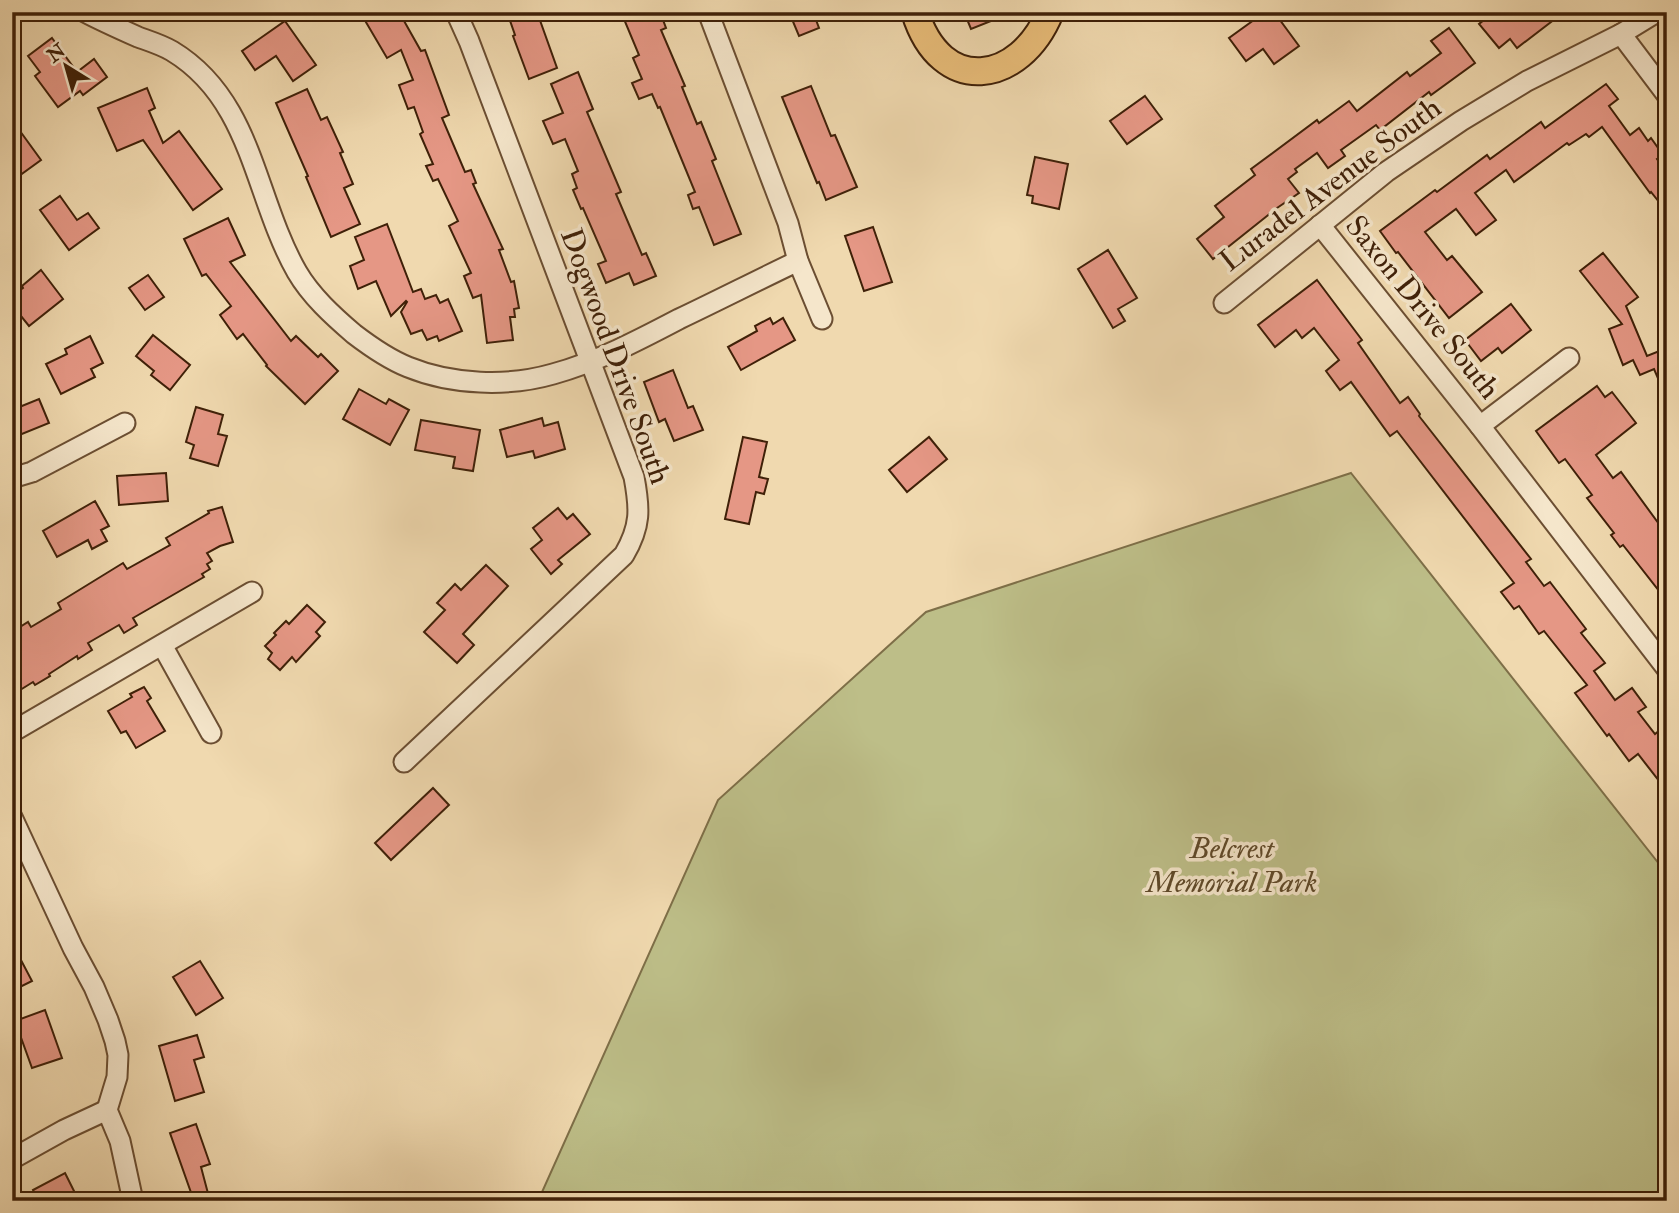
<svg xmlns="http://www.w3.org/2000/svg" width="1679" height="1213" font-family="'IM FELL Double Pica',serif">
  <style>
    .green { fill: #bdbe88; stroke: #7e6f48; stroke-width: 2 }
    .building { fill: #e59785; stroke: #3f2008; stroke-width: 2 }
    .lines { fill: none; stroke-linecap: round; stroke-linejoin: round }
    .minor-casing { stroke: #6b4e32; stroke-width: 23 }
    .major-casing { stroke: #3f2008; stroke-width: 30 }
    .minor { stroke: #f5e6cb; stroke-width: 19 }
    .major { stroke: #e8bc78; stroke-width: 26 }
    .labels { text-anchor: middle; stroke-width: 7; stroke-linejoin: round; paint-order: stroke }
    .street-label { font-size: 30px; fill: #3f2008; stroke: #f5e6cb }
    .park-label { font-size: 30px; font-style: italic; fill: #5e4828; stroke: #f5e6cb }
  </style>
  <rect width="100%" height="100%" fill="#f0d9af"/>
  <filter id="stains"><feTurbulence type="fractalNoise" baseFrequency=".00286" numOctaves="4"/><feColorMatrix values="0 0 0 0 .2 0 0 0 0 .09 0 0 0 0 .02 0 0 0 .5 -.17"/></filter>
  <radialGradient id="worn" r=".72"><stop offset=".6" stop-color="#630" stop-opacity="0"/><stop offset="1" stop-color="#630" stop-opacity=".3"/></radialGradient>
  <polygon class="green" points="1351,473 1667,874 1667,1201 538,1201 718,800 926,612"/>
  <g class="building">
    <polygon points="360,12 399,12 421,51 425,50 449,115 442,118 465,172 471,170 476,183 473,184 503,249 499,250 511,282 514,281 519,308 514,309 515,317 510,317 513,340 487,343 481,295 473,298 464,276 471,273 449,226 458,221 438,179 433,181 426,166 433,164 420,134 423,132 414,107 408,109 399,85 413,80 401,50 387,58"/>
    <polygon points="507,12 537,12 557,68 529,79 513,36 515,35"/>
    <polygon points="621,12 660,12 666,28 661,30 685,86 682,87 697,124 701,122 716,159 712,161 741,234 714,245 699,207 693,209 688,195 695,192 660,107 658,108 652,94 639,99 632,83 642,79 633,58 639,55"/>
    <polygon points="789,12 813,12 819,28 799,36"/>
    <polygon points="964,12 1011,12 1011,13 971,29"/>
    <polygon points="1265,12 1274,12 1299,46 1274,64 1263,49 1246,61 1229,38"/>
    <polygon points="1494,12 1564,12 1517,48 1510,39 1499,48 1479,24"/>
    <polygon points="285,21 316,65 293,81 276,56 255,70 242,51"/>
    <polygon points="1449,28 1475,63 1431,95 1429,92 1380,130 1376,125 1341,150 1345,156 1328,168 1317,153 1295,169 1297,172 1288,179 1299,193 1277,208 1213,259 1197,239 1224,217 1215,206 1255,175 1251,169 1317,120 1319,123 1349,101 1357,111 1407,72 1410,76 1441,53 1431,41"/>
    <polygon points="52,38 77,72 94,59 107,77 83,95 80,91 58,107 35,76 40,72 28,56"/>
    <polygon points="578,72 593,109 587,112 621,192 616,194 642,255 646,253 656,276 634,285 629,273 606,283 598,264 606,261 583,208 581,209 573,190 577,188 572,174 578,171 565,139 553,144 543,121 563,113 551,84"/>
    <polygon points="1606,84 1618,99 1609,106 1630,135 1639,128 1648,141 1651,138 1663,155 1657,159 1667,173 1667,212 1651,192 1650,193 1602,127 1589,137 1586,134 1569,145 1567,143 1514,182 1506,170 1475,193 1496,220 1476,235 1456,209 1425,232 1447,260 1452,256 1482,292 1449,318 1398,252 1396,253 1380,231 1435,190 1437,192 1487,155 1490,159 1541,122 1545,128"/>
    <polygon points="811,86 831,136 835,135 857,187 826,200 819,182 817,183 782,97"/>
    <polygon points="147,88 155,108 149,111 163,143 179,131 222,189 193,210 143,140 117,151 98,108"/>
    <polygon points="307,89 321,120 327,117 343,152 340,153 353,184 344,188 360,224 331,237 306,177 308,176 276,103"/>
    <polygon points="1145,96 1162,119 1127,144 1110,121"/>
    <polygon points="12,120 41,160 12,181"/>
    <polygon points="1035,157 1068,164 1059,209 1032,203 1033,196 1027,195"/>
    <polygon points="60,196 77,220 88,213 99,228 69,250 40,210"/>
    <polygon points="228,218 245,255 230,262 291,341 296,336 318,357 321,354 338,371 305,404 266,366 267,365 243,334 237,339 220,315 231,306 206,274 202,276 184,239"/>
    <polygon points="387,224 413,292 421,289 425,299 436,295 440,303 448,299 462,331 439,341 437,336 427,340 422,330 411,334 401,312 407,302 406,301 391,316 376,281 358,289 350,266 364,260 355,237"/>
    <polygon points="873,227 892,282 864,291 845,236"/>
    <polygon points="1108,250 1137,298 1118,309 1125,321 1113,328 1078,269"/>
    <polygon points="1603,253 1638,297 1626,306 1647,356 1667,348 1667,399 1654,369 1640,375 1633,360 1623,365 1609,329 1622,324 1580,271"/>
    <polygon points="41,270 63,299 29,326 12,305 12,296 23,288 22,286"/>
    <polygon points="148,275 164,297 145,310 129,288"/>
    <polygon points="1317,280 1362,340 1358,343 1400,403 1408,397 1420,414 1419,416 1531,559 1526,562 1544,586 1550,582 1586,629 1581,633 1605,663 1594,671 1615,700 1632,688 1646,707 1638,712 1655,734 1660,730 1667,739 1667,791 1638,754 1629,761 1609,734 1607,736 1575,693 1587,685 1544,631 1539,634 1519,606 1514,609 1501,592 1514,583 1397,431 1390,436 1351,382 1340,390 1326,371 1339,360 1314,328 1302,338 1296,330 1275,347 1258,325"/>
    <polygon points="1511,304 1531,330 1502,353 1498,348 1481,361 1465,340"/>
    <polygon points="770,318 773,324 783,318 795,340 741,370 728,347 757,331 755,326"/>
    <polygon points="153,335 190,365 170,390 151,375 154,371 136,356"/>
    <polygon points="90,336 103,363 91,369 95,377 61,394 46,364 67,354 65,349"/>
    <polygon points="673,370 688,408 693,406 703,430 674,441 665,419 659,422 644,382"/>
    <polygon points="1597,386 1605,397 1612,392 1636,423 1596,455 1613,478 1621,472 1667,535 1667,601 1623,545 1620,547 1611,535 1614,533 1587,498 1592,495 1565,459 1559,463 1536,431"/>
    <polygon points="359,389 386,404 389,399 409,410 390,445 343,419"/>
    <polygon points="39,399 49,423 12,438 12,410"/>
    <polygon points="196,407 223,415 218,434 227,436 218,466 190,458 194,445 186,442"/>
    <polygon points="542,418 544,426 558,422 565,449 535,458 533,451 507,457 500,430"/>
    <polygon points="421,420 480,430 473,471 453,468 455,457 415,450"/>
    <polygon points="743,437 767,442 759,477 768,479 764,494 756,492 749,524 725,519"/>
    <polygon points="929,437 947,459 907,492 889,470"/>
    <polygon points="166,473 168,501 119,505 117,476"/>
    <polygon points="95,501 109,526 101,530 107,541 92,549 88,540 57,557 43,531"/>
    <polygon points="222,507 233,542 220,546 207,553 212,561 207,564 210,569 202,574 204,577 133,618 137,625 124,633 119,625 88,643 92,650 78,659 77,656 49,674 50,676 35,685 33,682 12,695 12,632 28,622 31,627 61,609 58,603 123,563 127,569 170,545 166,538 209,513 208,511"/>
    <polygon points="558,508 567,519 573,514 590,534 558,560 562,564 551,574 531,549 542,540 533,528"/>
    <polygon points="486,565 508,586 463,634 474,645 457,663 424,632 445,610 437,603 455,584 461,590"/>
    <polygon points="307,605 325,622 316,632 320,636 296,662 292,657 280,670 268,659 272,653 265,646 276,635 274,633 286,621 289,624"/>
    <polygon points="144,687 151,698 147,701 165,731 136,748 126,731 121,733 108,711 132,697 130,694"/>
    <polygon points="433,788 449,805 391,860 375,843"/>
    <polygon points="12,943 32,981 12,991"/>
    <polygon points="200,961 223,998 196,1015 173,977"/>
    <polygon points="45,1010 62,1058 32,1068 15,1021"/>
    <polygon points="197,1035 204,1057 194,1060 204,1092 175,1101 159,1046"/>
    <polygon points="196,1124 210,1164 201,1167 210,1201 194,1201 170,1133"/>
    <polygon points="65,1173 79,1201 38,1201 33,1190"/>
  </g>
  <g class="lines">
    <g class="minor-casing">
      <g id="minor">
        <path d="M85 12C102 21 120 29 138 37 149 41 162 45 172 51 253 100 254 197 297 272 311 296 333 316 354 334 371 347 388 359 408 367 452 385 508 387 553 374 597 362 639 340 679 319 719 300 758 280 798 261"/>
        <polyline points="708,12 788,223 798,261 822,319"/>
        <polyline points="1621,34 1667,95"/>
        <polyline points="1320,225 1480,426 1667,669"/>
        <polyline points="1224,303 1386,172 1461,121 1527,81 1621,34 1657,12"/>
        <polyline points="1480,426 1569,358"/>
        <polyline points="12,478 32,472 125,423"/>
        <polyline points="162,645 211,733"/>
        <polyline points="12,732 252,592"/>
        <path d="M404 762 624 555C641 526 640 509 634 477L469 41 456 12"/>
        <polyline points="12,817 73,948 94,987 108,1020 115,1041 118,1055 117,1077 107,1110 120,1141 133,1201"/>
        <polyline points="12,1159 64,1130 107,1110"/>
      </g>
    </g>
    <g class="major-casing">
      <path id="major" d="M915 12C941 97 1020 85 1050 12"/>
    </g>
    <use href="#minor" class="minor"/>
    <use href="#major" class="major"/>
  </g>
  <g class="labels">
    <g class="street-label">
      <text transform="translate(1330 184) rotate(-37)" y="10">Luradel Avenue South</text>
      <text transform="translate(1423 307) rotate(51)" y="10">Saxon Drive South</text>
      <text transform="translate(616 356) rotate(70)" y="10">Dogwood Drive South</text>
    </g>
    <g class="park-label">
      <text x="1232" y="858">Belcrest<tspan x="1232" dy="34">Memorial Park</tspan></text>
    </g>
  </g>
  <rect width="1679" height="1213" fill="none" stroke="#f0d9af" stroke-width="42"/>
  <rect x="14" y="14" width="1651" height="1185" fill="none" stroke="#3f2008" stroke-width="3.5"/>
  <rect x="21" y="21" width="1637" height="1171" fill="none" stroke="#3f2008" stroke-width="2"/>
  <g transform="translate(66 66) rotate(323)" stroke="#f5e6cb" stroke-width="5" paint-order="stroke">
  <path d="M0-5L12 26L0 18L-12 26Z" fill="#3f2008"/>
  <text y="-10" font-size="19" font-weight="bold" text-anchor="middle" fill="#3f2008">N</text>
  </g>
  <rect width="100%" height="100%" filter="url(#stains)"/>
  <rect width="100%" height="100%" fill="url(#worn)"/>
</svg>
